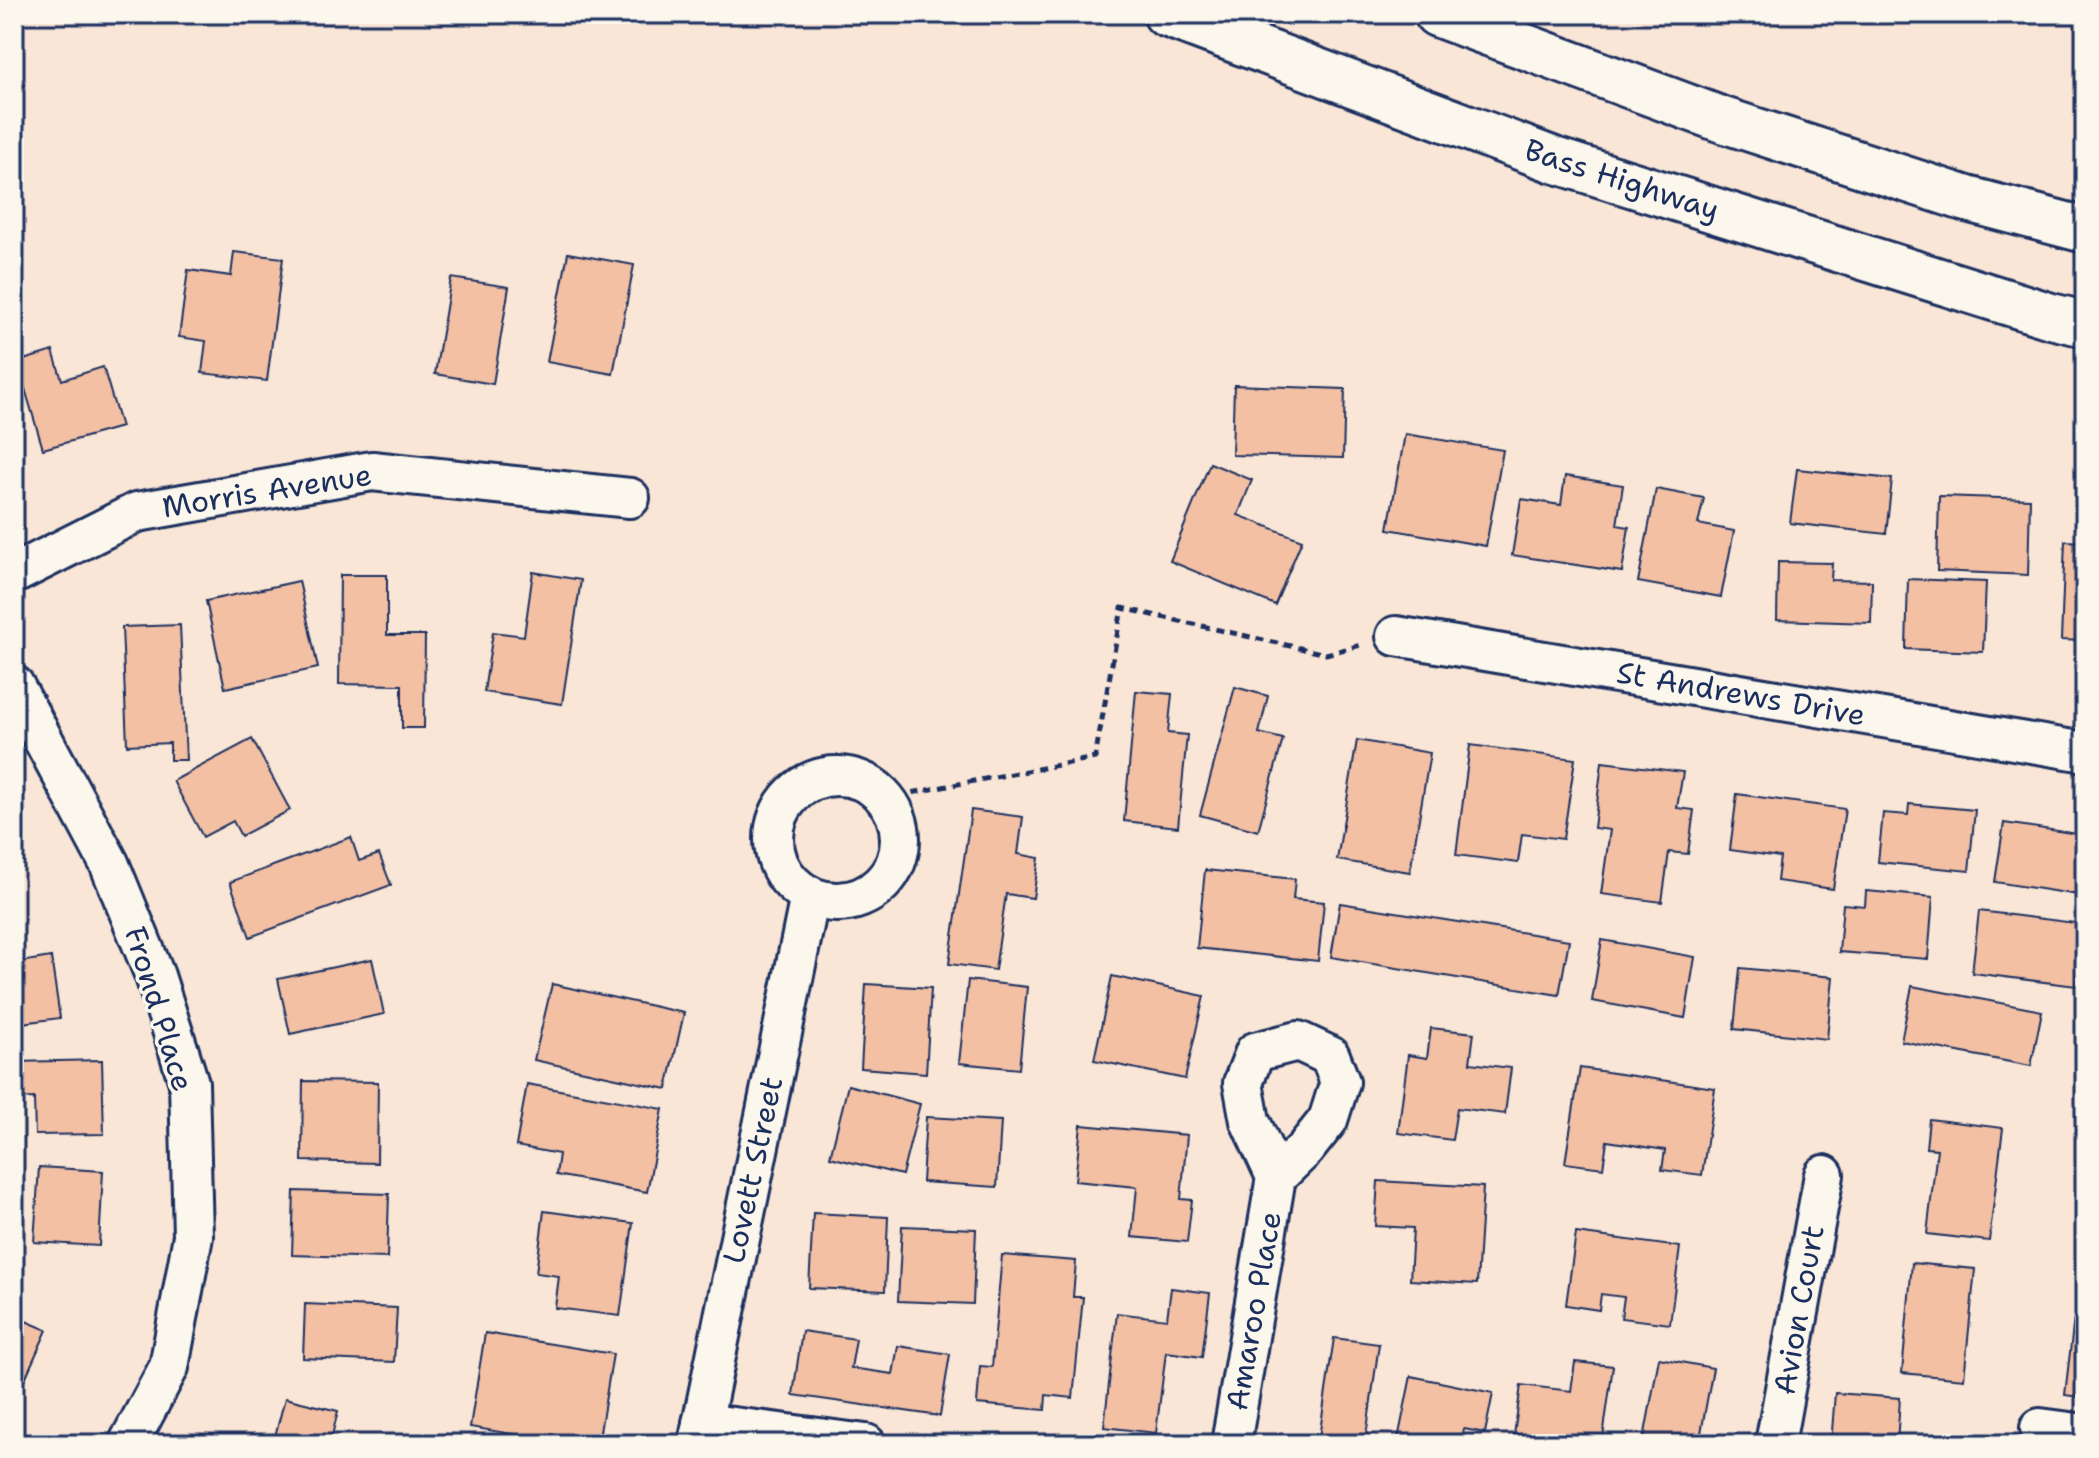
<svg xmlns="http://www.w3.org/2000/svg" width="2099" height="1458" font-family="'Shantell Sans',sans-serif">
  <style>
    .building { fill: #f3c0a4; stroke: #1b2f5e; stroke-width: 2 }
    .lines { fill: none; stroke-linecap: round; stroke-linejoin: round }
    .minor-casing { stroke: #1b2f5e; stroke-width: 44 }
    .motorway-casing { stroke: #1b2f5e; stroke-width: 50 }
    .path { stroke: #1b2f5e; stroke-width: 5; stroke-dasharray: 8 6; stroke-linecap: butt }
    .minor { stroke: #fbf7ec; stroke-width: 38 }
    .motorway { stroke: #fbf7ec; stroke-width: 44 }
    .labels { text-anchor: middle; stroke-width: 7; stroke-linejoin: round; paint-order: stroke }
    .street-label { font-size: 30px; fill: #1b2f5e; stroke: #fbf7ec }
  </style>
  <rect width="100%" height="100%" fill="#f9e6d6"/>
  <filter id="ink" filterUnits="userSpaceOnUse"><feTurbulence type="fractalNoise" baseFrequency=".0125" numOctaves="2"/><feDisplacementMap in="SourceGraphic" scale="16" xChannelSelector="R" yChannelSelector="G"/><feConvolveMatrix kernelMatrix="1 2 1 2 8 2 1 2 1" color-interpolation-filters="sRGB"/></filter>
  <g filter="url(#ink)">
    <g class="building">
      <polygon points="234,252 283,258 267,381 202,373 206,341 179,337 188,270 231,276"/>
      <polygon points="568,253 634,265 613,374 547,362"/>
      <polygon points="451,278 509,287 493,384 435,374"/>
      <polygon points="53,351 62,380 103,367 121,427 43,449 17,362"/>
      <polygon points="1234,385 1345,389 1343,458 1232,455"/>
      <polygon points="1405,434 1503,450 1486,546 1388,529"/>
      <polygon points="1210,463 1252,480 1238,515 1302,540 1275,605 1170,561"/>
      <polygon points="1797,469 1892,479 1886,534 1790,523"/>
      <polygon points="1565,476 1623,485 1617,525 1629,527 1622,572 1512,555 1521,499 1561,505"/>
      <polygon points="1656,489 1704,498 1698,524 1734,531 1721,597 1638,582"/>
      <polygon points="1939,496 2030,499 2028,575 1937,571"/>
      <polygon points="2065,541 2085,542 2085,641 2061,640"/>
      <polygon points="1778,562 1832,563 1831,580 1872,581 1871,623 1777,620"/>
      <polygon points="533,572 581,580 562,704 484,692 493,632 524,636"/>
      <polygon points="340,575 387,575 387,635 425,635 424,728 402,728 402,685 339,684"/>
      <polygon points="1908,579 1986,582 1983,652 1906,649"/>
      <polygon points="299,581 318,668 225,688 206,601"/>
      <polygon points="180,625 186,760 170,760 170,743 127,745 122,627"/>
      <polygon points="1235,687 1268,696 1259,733 1283,739 1258,831 1200,815"/>
      <polygon points="1136,691 1172,694 1168,733 1187,735 1178,827 1124,821"/>
      <polygon points="252,739 290,810 241,836 233,821 203,837 173,781"/>
      <polygon points="1357,740 1430,753 1410,872 1337,860"/>
      <polygon points="1470,745 1575,759 1563,839 1522,834 1518,863 1456,855"/>
      <polygon points="1602,762 1683,772 1677,808 1694,810 1688,854 1669,852 1662,902 1601,894 1610,830 1594,828"/>
      <polygon points="1737,794 1845,809 1833,889 1777,881 1780,857 1730,850"/>
      <polygon points="1909,804 1975,810 1969,871 1878,862 1883,813 1908,815"/>
      <polygon points="971,810 1023,817 1018,854 1039,858 1033,898 1006,894 995,970 949,964"/>
      <polygon points="2004,823 2085,835 2085,896 1995,882"/>
      <polygon points="351,837 359,861 379,854 391,885 250,937 230,882"/>
      <polygon points="1205,870 1295,879 1293,899 1324,902 1318,961 1197,948"/>
      <polygon points="1866,891 1933,897 1928,959 1839,952 1843,904 1865,906"/>
      <polygon points="1340,903 1569,940 1559,995 1331,957"/>
      <polygon points="1979,911 2084,924 2076,986 1972,973"/>
      <polygon points="1602,940 1695,957 1685,1018 1592,1001"/>
      <polygon points="51,957 60,1018 14,1024 14,963"/>
      <polygon points="372,959 384,1014 290,1034 278,979"/>
      <polygon points="1740,968 1833,977 1827,1039 1734,1029"/>
      <polygon points="1112,976 1204,996 1185,1079 1094,1060"/>
      <polygon points="968,980 1027,987 1019,1069 959,1063"/>
      <polygon points="552,984 684,1013 667,1089 534,1060"/>
      <polygon points="866,984 931,988 926,1073 861,1068"/>
      <polygon points="1912,986 2042,1011 2031,1066 1901,1041"/>
      <polygon points="1431,1028 1474,1033 1470,1063 1511,1068 1505,1114 1457,1108 1452,1140 1398,1133 1408,1055 1427,1058"/>
      <polygon points="102,1060 104,1134 35,1135 34,1098 14,1099 14,1062"/>
      <polygon points="1580,1068 1715,1088 1702,1175 1662,1170 1665,1150 1607,1141 1603,1168 1565,1163"/>
      <polygon points="303,1081 378,1082 377,1163 302,1161"/>
      <polygon points="527,1084 663,1109 647,1192 556,1175 559,1154 516,1146"/>
      <polygon points="848,1085 920,1104 902,1175 830,1157"/>
      <polygon points="926,1117 1001,1121 997,1187 922,1182"/>
      <polygon points="1929,1119 2003,1128 1989,1241 1927,1234 1937,1149 1926,1148"/>
      <polygon points="1081,1125 1187,1135 1181,1199 1192,1200 1187,1242 1132,1237 1137,1187 1075,1181"/>
      <polygon points="39,1167 103,1171 99,1246 34,1242"/>
      <polygon points="1378,1181 1483,1187 1477,1284 1410,1280 1413,1228 1375,1226"/>
      <polygon points="294,1191 389,1194 387,1258 292,1255"/>
      <polygon points="544,1211 633,1223 620,1316 555,1308 559,1276 536,1273"/>
      <polygon points="813,1213 888,1217 885,1291 809,1288"/>
      <polygon points="902,1226 976,1229 973,1304 898,1301"/>
      <polygon points="1576,1233 1680,1247 1670,1324 1621,1318 1624,1297 1601,1294 1599,1310 1566,1305"/>
      <polygon points="1002,1255 1076,1261 1073,1297 1083,1297 1073,1398 1046,1395 1045,1410 977,1404 980,1366 992,1367"/>
      <polygon points="1912,1263 1975,1269 1964,1379 1902,1373"/>
      <polygon points="1171,1288 1210,1293 1202,1357 1166,1352 1156,1433 1104,1427 1117,1313 1167,1319"/>
      <polygon points="305,1304 397,1308 394,1362 303,1358"/>
      <polygon points="14,1316 47,1330 14,1403"/>
      <polygon points="2074,1318 2085,1320 2085,1398 2065,1395"/>
      <polygon points="802,1331 856,1339 851,1368 893,1374 898,1346 950,1354 940,1416 793,1395"/>
      <polygon points="485,1333 613,1354 598,1444 571,1444 470,1427"/>
      <polygon points="1334,1338 1379,1344 1365,1444 1318,1444"/>
      <polygon points="1659,1358 1713,1368 1699,1444 1643,1444"/>
      <polygon points="1575,1362 1613,1366 1602,1444 1543,1444 1544,1438 1514,1435 1521,1385 1571,1391"/>
      <polygon points="1411,1376 1493,1393 1485,1433 1464,1429 1461,1444 1397,1444"/>
      <polygon points="1835,1393 1900,1398 1897,1444 1831,1444"/>
      <polygon points="285,1398 338,1411 330,1444 273,1444"/>
    </g>
    <g class="lines">
      <g class="minor-casing">
        <g id="minor">
          <polyline points="14,574 137,512 372,471 630,498"/>
          <polyline points="1396,636 2085,752"/>
          <polyline points="14,685 109,863 155,976 189,1083 193,1236 169,1367 128,1444"/>
          <circle cx="837" cy="839" r="63"/>
          <polyline points="702,1423 866,1444"/>
          <polyline points="2040,1428 2085,1434"/>
          <polyline points="698,1444 810,896"/>
          <polyline points="1231,1444 1276,1177 1250,1121 1243,1083 1255,1052 1298,1041 1330,1056 1340,1082 1328,1120 1305,1149 1276,1177"/>
          <polyline points="1775,1444 1824,1175"/>
        </g>
      </g>
      <g class="motorway-casing">
        <g id="motorway">
          <polyline points="1166,14 1554,160 2051,316 2085,324"/>
          <polyline points="1437,14 1720,119 1967,199 2085,230"/>
        </g>
      </g>
      <polyline class="path" points="885,798 1095,758 1122,608 1326,654 1361,645"/>
      <use href="#minor" class="minor"/>
      <use href="#motorway" class="motorway"/>
    </g>
  </g>
  <g class="labels">
    <g class="street-label">
      <text transform="translate(1622 180) rotate(18)" y="10">Bass Highway</text>
      <text transform="translate(267 491) rotate(-9)" y="10">Morris Avenue</text>
      <text transform="translate(1741 694) rotate(10)" y="10">St Andrews Drive</text>
      <text transform="translate(159 1009) rotate(73)" y="10">Frond Place</text>
      <text transform="translate(753 1170) rotate(-78)" y="10">Lovett Street</text>
      <text transform="translate(1799 1310) rotate(-80)" y="10">Avion Court</text>
      <text transform="translate(1254 1311) rotate(-80)" y="10">Amaroo Place</text>
    </g>
  </g>
  <rect width="2099" height="1458" fill="none" stroke="#fbf7ec" stroke-width="48"/>
  <rect x="24" y="24" width="2051" height="1410" fill="none" stroke="#1b2f5e" stroke-width="3" filter="url(#ink)"/>
</svg>
